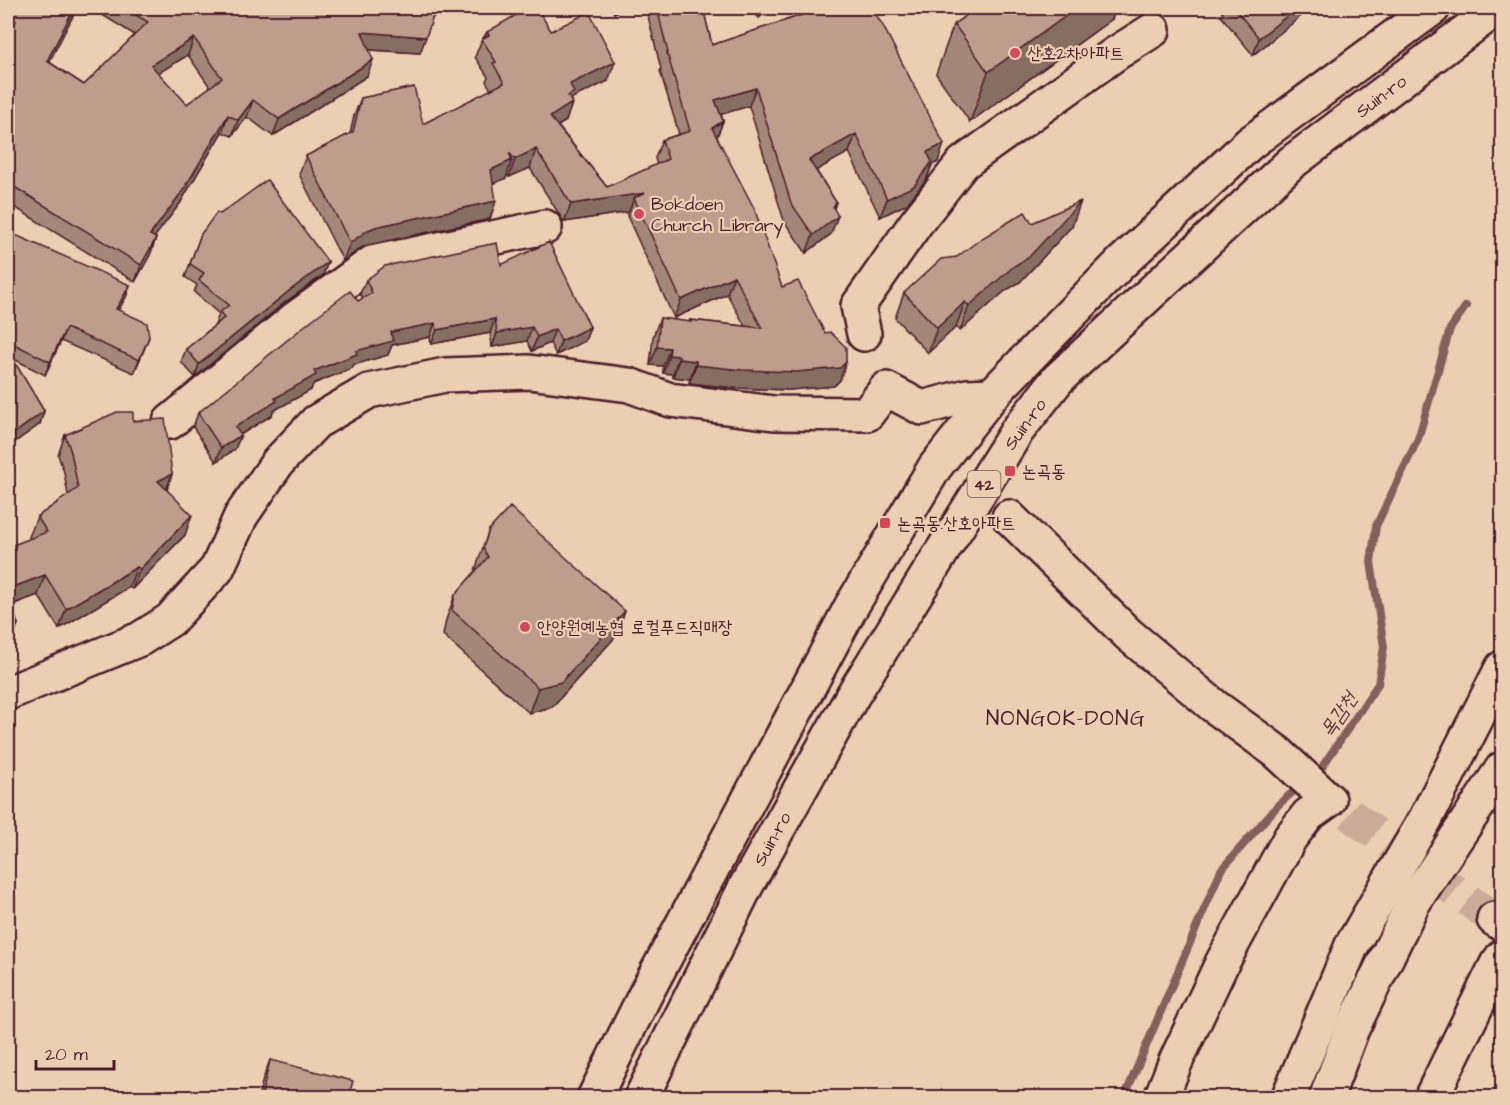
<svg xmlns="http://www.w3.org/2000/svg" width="1510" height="1105" font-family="'Architects Daughter','Poor Story',sans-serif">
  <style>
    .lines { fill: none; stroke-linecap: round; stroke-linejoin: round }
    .stream { stroke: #855f5c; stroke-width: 8 }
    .minor-tunnel { stroke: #ccab98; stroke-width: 33; stroke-dasharray: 33 16; stroke-linecap: butt }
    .minor-casing { stroke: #4a1f2b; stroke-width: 38 }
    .major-casing { stroke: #4a1f2b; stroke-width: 38 }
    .highway-casing { stroke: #4a1f2b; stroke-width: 38 }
    .minor { stroke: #ecceb3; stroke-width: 33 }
    .major { stroke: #ecceb3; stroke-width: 33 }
    .highway { stroke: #ecceb3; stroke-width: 33 }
    .wall { fill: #a48779; stroke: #4a1f2b; stroke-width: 1.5; fill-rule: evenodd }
    .shaded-wall { fill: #866e63; stroke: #4a1f2b; stroke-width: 1.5 }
    .building { fill: #bf9d8d; stroke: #4a1f2b; stroke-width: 1.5; fill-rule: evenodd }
    .poi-dot { fill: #d1495b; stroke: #ecceb3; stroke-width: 2 }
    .labels { text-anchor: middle; stroke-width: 4.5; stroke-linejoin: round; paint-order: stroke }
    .shield { fill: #ecceb3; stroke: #7b5454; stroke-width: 1.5 }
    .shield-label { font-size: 16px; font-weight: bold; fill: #4a1f2b }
    .poi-label { font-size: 18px; fill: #4a1f2b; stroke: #ecceb3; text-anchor: start }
    .street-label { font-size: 18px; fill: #4a1f2b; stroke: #ecceb3 }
    .water-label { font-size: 20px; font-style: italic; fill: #5e343b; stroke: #ecceb3 }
    .quarter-label { font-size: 21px; letter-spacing: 1.5px; fill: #4a1f2b; stroke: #ecceb3 }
  </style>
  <rect width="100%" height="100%" fill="#ecceb3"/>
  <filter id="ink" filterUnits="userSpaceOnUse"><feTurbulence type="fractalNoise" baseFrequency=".0167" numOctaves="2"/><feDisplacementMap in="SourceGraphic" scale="12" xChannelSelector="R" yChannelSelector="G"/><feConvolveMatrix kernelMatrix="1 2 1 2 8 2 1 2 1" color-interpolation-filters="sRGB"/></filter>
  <g filter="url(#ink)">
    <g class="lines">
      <g class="stream">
        <polyline points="1313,775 1322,767 1378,684 1384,647 1371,562 1376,526 1418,439 1450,329 1466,306"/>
        <polyline points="1124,1098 1221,870 1279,804 1301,785"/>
      </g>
      <polyline class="minor-tunnel" points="1349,814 1494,919"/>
      <g class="minor-casing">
        <g id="minor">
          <polyline points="864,334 858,306 916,223 963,163 1115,54 1153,30"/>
          <polyline points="170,422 296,318 372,263 545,227"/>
          <polyline points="1009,517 1128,634 1214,706 1277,752 1329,800 1308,815 1290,838 1222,963 1175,1063 1161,1098"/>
          <polyline points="8,693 140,639 170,620 217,569 241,516 278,462 316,422 369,391 445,375 529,372 629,385 670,400 774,413 867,414 886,389 922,408 967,396 992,395"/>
          <polyline points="1494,919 1502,924"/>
          <polyline points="1431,1098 1497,964 1502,957"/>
        </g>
      </g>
      <g class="major-casing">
        <g id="major">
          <polyline points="594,1098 645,995 851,607 935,467 992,395 1048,337 1121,263 1250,143 1433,8"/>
          <polyline points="641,1098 746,886 853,695 1017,431 1058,379 1291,163 1497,8"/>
        </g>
      </g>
      <g class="highway-casing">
        <g id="highway">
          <polyline points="1288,1098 1352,945 1426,818 1502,668"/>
          <polyline points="1326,1098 1352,1029 1413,903 1502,769"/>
        </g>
      </g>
      <use href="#minor" class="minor"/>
      <use href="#major" class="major"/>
      <use href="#highway" class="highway"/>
    </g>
    <g class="wall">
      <path d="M8 8H77L49 62 84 85 135 35 91 8H515L514 10 433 16 420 53 369 50 367 76 273 136 247 117 232 136 222 132 183 198 181 202 154 237 156 238 150 255 135 282 8 203ZM188 55 210 87 187 104 158 73Z"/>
      <polygon points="611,8 626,8 614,13"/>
      <polygon points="646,8 703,8 712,45 813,11 811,8 864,8 866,13 938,162 932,165 926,180 907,204 880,217 849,152 816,170 836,202 834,208 831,234 806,253 784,221 749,106 721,114 723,121 717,137 782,287 825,333 846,362 840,380 834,386 789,390 735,388 689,383 690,379 673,377 673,374 663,373 663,366 650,365 653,337 660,318 689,322 690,320 745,326 727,294 674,318 627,216 629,212 564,222 530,168 509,177 507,175 506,178 493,184 490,219 368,245 361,248 343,261 299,174 306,156 350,134 354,116 361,98 423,124 491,90 486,81 488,77 475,57 482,39 484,37 487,32 551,31 608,81 572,98 571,101 572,103 566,121 558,126 607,187 657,165 655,158 662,140 679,134 660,71 661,69"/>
      <polygon points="749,8 770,8 759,18"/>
      <polygon points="975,8 1116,8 1112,19 970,122 936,74 954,24 976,8"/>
      <polygon points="1219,8 1311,8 1253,55 1221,16 1223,13"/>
      <polygon points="220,214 328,262 323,275 284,303 195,377 181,362 186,349 215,325 219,314 194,292 197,285 185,277 201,234"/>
      <polygon points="1032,223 1072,226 1020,282 1005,291 960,331 956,327 928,353 895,318 904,293 957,257"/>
      <polygon points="8,245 130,285 126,297 118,310 149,337 134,373 61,341 45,375 12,358 44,411 40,424 8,447"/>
      <polygon points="501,265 590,327 585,341 556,355 550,343 532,351 527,341 492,347 490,333 431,344 430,337 392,345 388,355 353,365 352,368 313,384 311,390 273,411 272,415 240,435 235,449 216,462 193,427 198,413 363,298 360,294 366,280"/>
      <polygon points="133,421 172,474 167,490 185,535 132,589 129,587 59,629 38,595 12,605 11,644 8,547 30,539 29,537 37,517 68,495 64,472 58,455 65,435"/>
      <polygon points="489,530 625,611 616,636 552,707 529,713 443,635 446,620 455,595 474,573"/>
      <polygon points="270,1060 348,1098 258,1098 263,1079"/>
    </g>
    <g class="shaded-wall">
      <polygon points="74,8 77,8 41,78 47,61"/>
      <polygon points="436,8 515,8 514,10 433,16"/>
      <polygon points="616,8 626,8 614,13"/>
      <polygon points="763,8 770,8 759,18"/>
      <polygon points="1077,8 1116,8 1112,19 970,122 988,72"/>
      <polygon points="1297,8 1311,8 1253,55 1259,38"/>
      <polygon points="362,32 426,37 420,53 356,49"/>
      <polygon points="194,38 188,55 144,82 151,65"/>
      <polygon points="373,60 367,76 273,136 279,119"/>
      <polygon points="615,62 608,81 572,98 569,105 572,103 566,121 543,135 550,117 570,84"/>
      <polygon points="756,88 749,106 709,118 715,100"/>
      <polygon points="253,100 247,117 232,136 238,120"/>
      <polygon points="228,115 222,132 183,198 181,202 144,251 150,235 186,184"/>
      <polygon points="723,121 716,139 712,128"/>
      <polygon points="856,134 849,152 803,178 809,160"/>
      <polygon points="944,144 938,162 932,165 926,180 907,204 880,217 887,199 927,152"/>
      <polygon points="536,149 530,168 509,177 515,159"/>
      <polygon points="512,160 506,178 484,188 491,170"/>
      <polygon points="645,193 634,198 629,212 564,222 571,204"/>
      <polygon points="496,201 490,219 368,245 361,248 343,261 350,243 368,230 375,227"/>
      <polygon points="1081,201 1072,226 1020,282 1005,291 960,331 969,306"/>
      <polygon points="836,202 830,220 838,216 831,234 806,253 813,235"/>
      <polygon points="156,238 150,255 135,282 141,265"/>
      <polygon points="328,262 323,275 284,303 195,377 199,364 289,291"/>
      <polygon points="734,276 727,294 674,318 681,300"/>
      <polygon points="130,285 126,297 111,322 116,309"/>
      <polygon points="965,302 956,327 928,353 937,328"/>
      <polygon points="495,319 490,333 431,344 437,330"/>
      <polygon points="435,323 430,337 392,345 388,355 353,365 352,368 313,384 311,390 273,411 272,415 230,441 235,427 314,371 356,351 391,332"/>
      <polygon points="532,327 527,341 492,347 497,333"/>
      <polygon points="590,327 585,341 556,355 561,341"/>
      <polygon points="66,328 61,341 45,375 50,362"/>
      <polygon points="555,329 550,343 532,351 537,337"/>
      <polygon points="149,337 144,350 134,373 139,360"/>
      <polygon points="657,347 670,348 663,366 650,365"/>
      <polygon points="669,355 679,356 673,374 663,373"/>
      <polygon points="679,359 696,361 690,379 673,377"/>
      <polygon points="846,362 840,380 834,386 789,390 735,388 689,383 696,365"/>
      <polygon points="44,411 40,424 8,447 8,438"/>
      <polygon points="241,435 235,449 216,462 221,448"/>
      <polygon points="172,474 165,493 158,481"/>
      <polygon points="192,515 185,535 132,589 140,569"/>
      <polygon points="137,567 129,587 59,629 66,609"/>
      <polygon points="45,575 38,595 8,606 8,589"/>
      <polygon points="625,611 616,636 552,707 529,713 538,688"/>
      <polygon points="18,624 11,644 8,645 8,628"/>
    </g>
    <g class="building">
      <path d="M8 8H74L47 61 84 85 148 22 124 8H436L426 37 362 32 373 60 279 119 253 100 238 120 228 115 190 179 186 184 187 185 150 235 156 238 141 265 8 183V36L16 21 8 17ZM194 38 222 78 187 104 151 65Z"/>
      <polygon points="528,8 537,8 551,31 589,12 615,62 570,84 574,92 568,96 572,103 550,117 607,187 668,159 662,140 690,131 667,53 668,53 657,8 703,8 712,45 823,8 864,8 866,13 873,11 882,24 944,144 927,152 932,162 914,186 887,199 856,134 809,160 836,202 833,207 838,216 813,235 791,203 756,88 715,100 723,121 712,128 754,208 782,287 798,281 825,333 830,332 846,347 846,362 840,368 796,372 742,370 696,365 696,361 679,359 679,356 669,355 670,348 657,347 660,318 691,322 690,320 762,328 734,276 681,300 634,198 645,193 571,204 536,149 515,159 509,153 512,160 491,170 496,201 375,227 368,230 350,243 306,156 353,132 361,98 414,87 423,124 504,83 493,63 496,62 482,39 489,35 487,32"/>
      <polygon points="977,8 1077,8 988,72 954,24"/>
      <polygon points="1234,8 1297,8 1259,38"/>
      <polygon points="267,180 328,262 289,291 199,364 186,349 224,318 220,312 229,305 199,280 204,273 190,264 201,234 217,212 220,214"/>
      <polygon points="1081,201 1029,257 1014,266 969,306 965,302 937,328 904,293 941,259 957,257 979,240 1025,212 1032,223"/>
      <polygon points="13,234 130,285 116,309 147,323 149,337 139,360 66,328 50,362 8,341 8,245"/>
      <polygon points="549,242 590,327 561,341 555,329 537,337 532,327 497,333 495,319 437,330 435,323 391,332 393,341 356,351 357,354 314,371 316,375 275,398 277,401 235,427 241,435 221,448 198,413 313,319 350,291 358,301 372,293 366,280 385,266 497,243 501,265"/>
      <polygon points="8,351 44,411 8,438"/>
      <polygon points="117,412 133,412 133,421 165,419 172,474 158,481 192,515 140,569 137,567 66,609 45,575 8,589 8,547 47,532 37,517 78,488 71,452 65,435"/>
      <polygon points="510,507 625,611 561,682 538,688 452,610 455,595 488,557 483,548 489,530"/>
      <polygon points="8,594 18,624 8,628"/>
      <polygon points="270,1060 353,1081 348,1098 261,1098"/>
    </g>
  </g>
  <g class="poi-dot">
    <circle cx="1015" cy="53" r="6"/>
    <circle cx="639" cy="214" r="6"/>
    <rect x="1004" y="465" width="12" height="12" rx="3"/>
    <rect x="879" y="517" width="12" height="12" rx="3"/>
    <circle cx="525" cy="627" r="6"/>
  </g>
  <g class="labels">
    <rect class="shield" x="967.5" y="471" width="33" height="26" rx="4.5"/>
    <g class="shield-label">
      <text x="984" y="490">42</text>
    </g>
    <g class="poi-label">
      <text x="1027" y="59">산호2차아파트</text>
      <text x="651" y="210">Bokdoen<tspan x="651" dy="21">Church Library</tspan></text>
      <text x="1022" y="477">논곡동</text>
      <text x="897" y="529">논곡동.산호아파트</text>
      <text x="537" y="633">안양원예농협 로컬푸드직매장</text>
    </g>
    <g class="street-label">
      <text transform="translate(1381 96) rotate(-37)" y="6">Suin-ro</text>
      <text transform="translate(1025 424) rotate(-54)" y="6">Suin-ro</text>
      <text transform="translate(772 839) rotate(-61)" y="6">Suin-ro</text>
    </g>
    <g class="water-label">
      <text transform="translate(1338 714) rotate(-56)" y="7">목감천</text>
    </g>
    <g class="quarter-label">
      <text x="1066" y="725">NONGOK-DONG</text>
    </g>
  </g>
  <rect width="1510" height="1105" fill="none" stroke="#ecceb3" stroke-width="30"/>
  <rect x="15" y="15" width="1480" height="1075" fill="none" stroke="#4a1f2b" stroke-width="2" filter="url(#ink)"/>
  <path d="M36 1060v9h78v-9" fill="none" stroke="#4a1f2b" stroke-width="3"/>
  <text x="45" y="1060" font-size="18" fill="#4a1f2b" stroke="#ecceb3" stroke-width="4.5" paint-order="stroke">20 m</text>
</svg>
